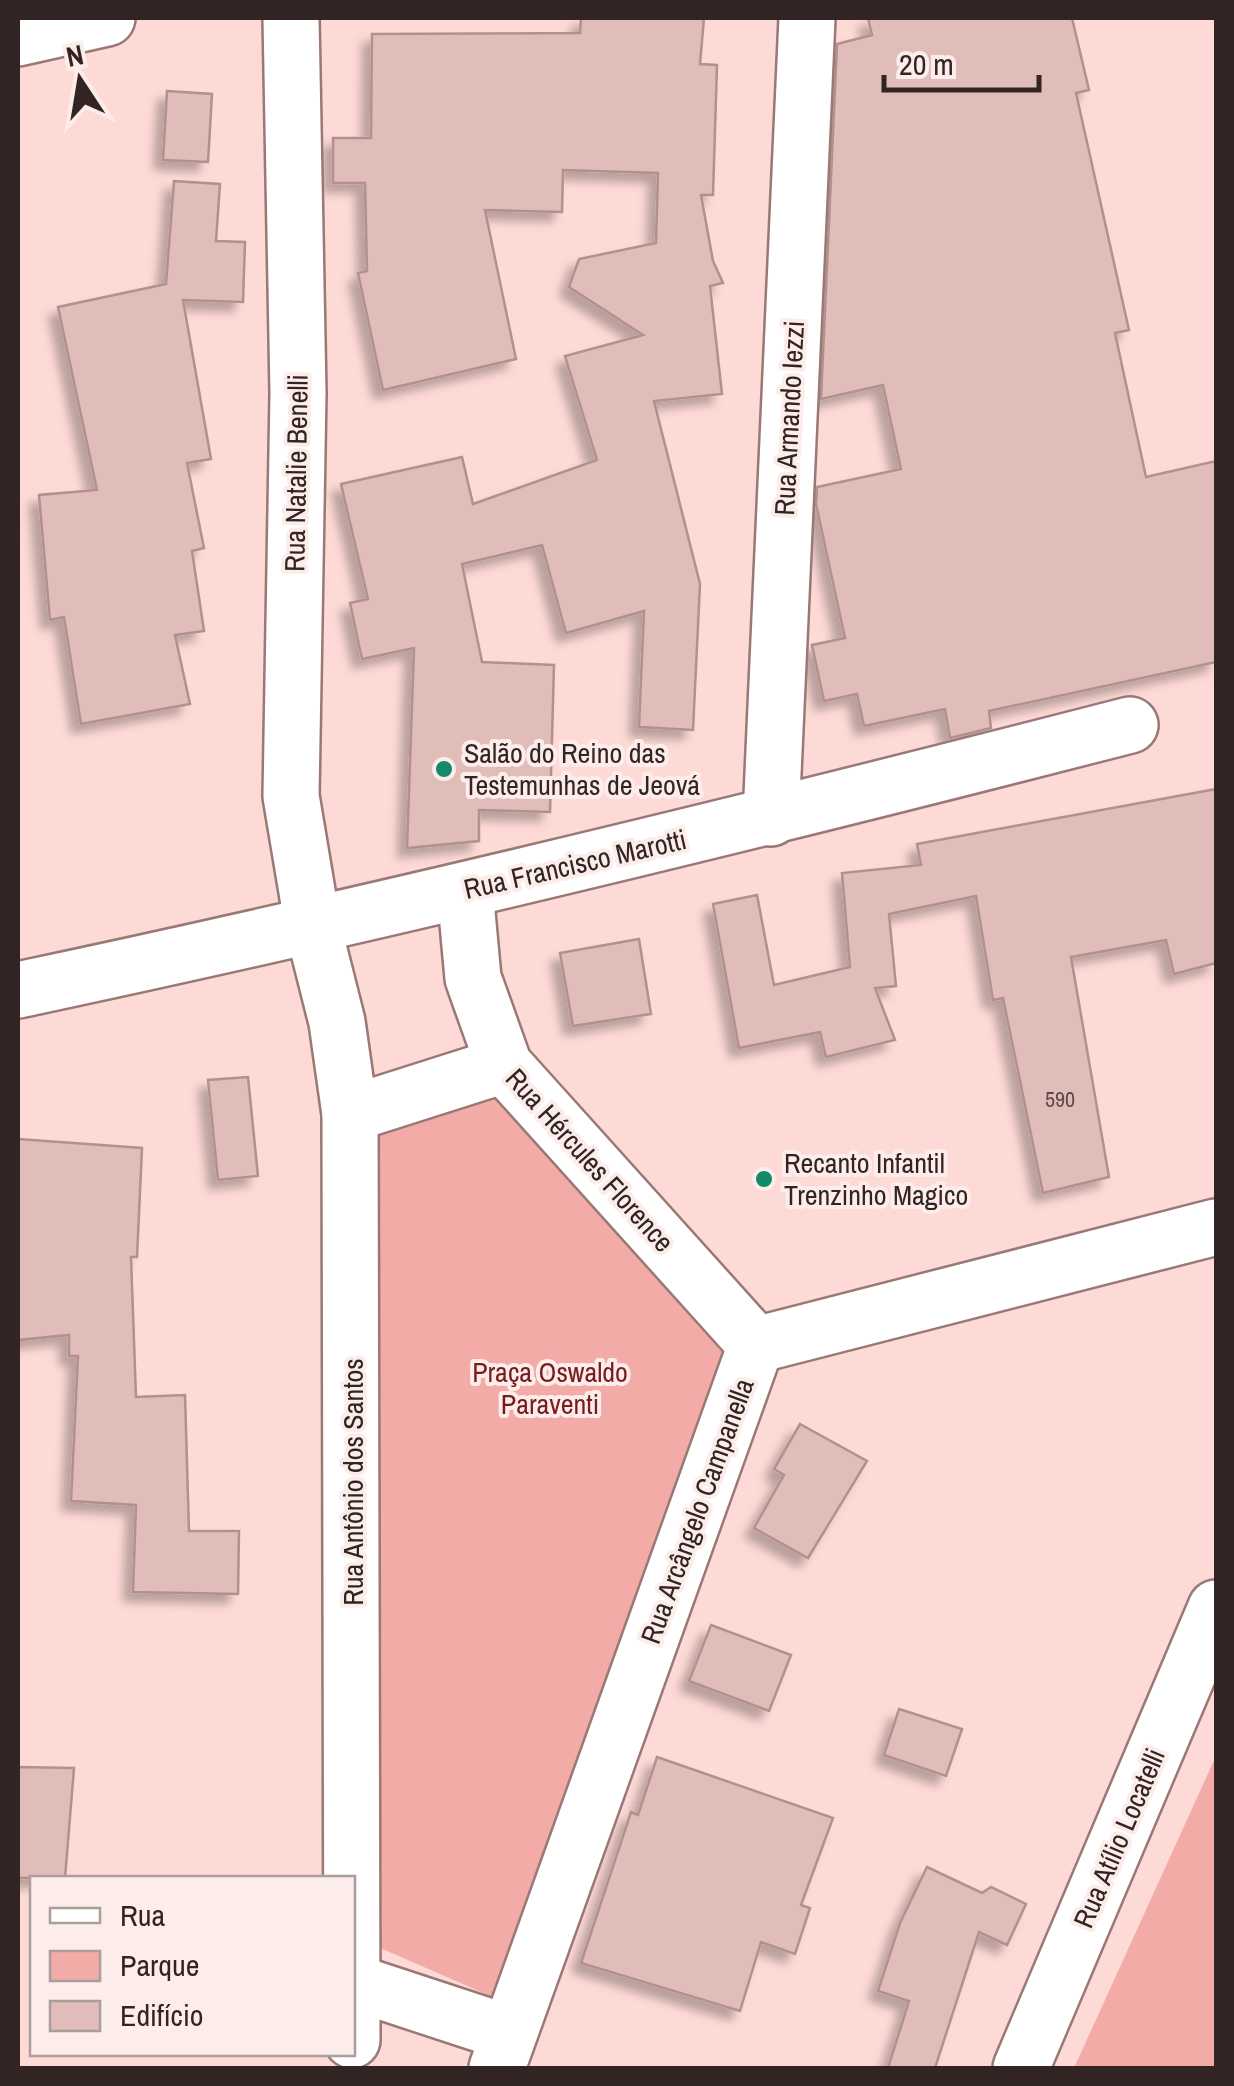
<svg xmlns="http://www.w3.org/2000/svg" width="1234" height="2086" font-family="'Archivo Narrow',sans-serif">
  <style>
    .green { fill: #f2aba6 }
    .building { fill: #e0bdb9; stroke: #b2908d; stroke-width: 2.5; filter: url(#shadow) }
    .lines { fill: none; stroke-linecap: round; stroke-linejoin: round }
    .minor-casing { stroke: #997875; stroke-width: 60 }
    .minor { stroke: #fff; stroke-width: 55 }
    .poi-dot { fill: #148a6b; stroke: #fcedeb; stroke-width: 4 }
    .labels { text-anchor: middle; stroke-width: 8; stroke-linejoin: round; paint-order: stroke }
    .number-label { font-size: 22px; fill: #5e4a48 }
    .street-label { font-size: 28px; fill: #322423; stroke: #fcedeb }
    .poi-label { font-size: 28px; fill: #322423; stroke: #fcedeb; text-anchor: start }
    .park-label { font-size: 28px; fill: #791c20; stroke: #fcedeb }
  </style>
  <defs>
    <filter id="shadow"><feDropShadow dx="-9" dy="9" stdDeviation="5" flood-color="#0004"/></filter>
  </defs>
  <rect width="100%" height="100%" fill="#fedad6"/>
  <g class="green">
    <polygon points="497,1090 756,1345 495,1998 378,1947 373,1106"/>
    <polygon points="1216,1756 1216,2068 1074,2068"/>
  </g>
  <g class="building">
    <polygon points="581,18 704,18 700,64 717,65 713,195 701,195 713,261 723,283 710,286 722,394 654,401 700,584 693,730 639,727 644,611 566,633 542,545 462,564 482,662 554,665 550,812 479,810 479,841 407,848 414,648 362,659 350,603 368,599 341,484 462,457 473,504 597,460 565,356 643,335 569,287 579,259 656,243 658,173 563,170 562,212 485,210 516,359 383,390 358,273 367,271 365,183 333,183 333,138 371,138 372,34 580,33"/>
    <polygon points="868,18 1072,18 1089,90 1076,93 1129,330 1115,333 1146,477 1216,461 1216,662 989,711 991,728 950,738 945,709 864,726 857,694 824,701 812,645 845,638 816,504 817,487 901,469 883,385 821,399 837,44 872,35"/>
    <polygon points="167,91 212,94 208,162 163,160"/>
    <polygon points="174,181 220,184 216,241 245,242 243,302 183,300 211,459 187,463 204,548 192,551 204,631 175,635 190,704 81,724 64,617 50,620 39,495 97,490 58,307 166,284"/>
    <polygon points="1216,789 1216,963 1174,974 1166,940 1071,957 1109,1177 1043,1193 1003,998 993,1000 976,896 889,914 896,986 875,988 895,1040 826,1057 820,1032 739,1048 713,904 757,895 774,985 850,967 842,873 921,865 917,844"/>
    <polygon points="639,939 651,1014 573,1026 560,953"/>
    <polygon points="248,1077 258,1176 218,1180 208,1080"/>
    <polygon points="18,1139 142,1148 137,1257 131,1257 136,1397 185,1395 189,1531 239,1531 238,1594 133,1592 136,1505 71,1501 78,1356 69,1356 69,1335 18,1340"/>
    <polygon points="800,1424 867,1461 808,1558 754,1528 784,1475 774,1469"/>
    <polygon points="711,1625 791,1655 769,1711 689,1681"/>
    <polygon points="899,1709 962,1729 946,1776 884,1755"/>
    <polygon points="657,1757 833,1818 801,1905 810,1908 795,1954 761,1942 740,2011 581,1963 631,1812 638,1815"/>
    <polygon points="18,1767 74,1768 65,1878 18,1878"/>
    <polygon points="927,1867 982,1893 991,1887 1026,1904 1007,1945 979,1932 935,2068 888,2068 909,2001 878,1991 900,1923"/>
  </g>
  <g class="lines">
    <g class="minor-casing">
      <g id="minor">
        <polyline points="291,18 298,393 291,796 313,927 337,1022 350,1114 352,2040"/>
        <polyline points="18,38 107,18"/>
        <polyline points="771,818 807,18"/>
        <polyline points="465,891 473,978 504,1065 756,1345"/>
        <path d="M18 990C391 911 761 820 1130 725"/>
        <polyline points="350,1114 504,1065"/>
        <polyline points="756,1345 1216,1227"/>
        <polyline points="356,1983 508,2033"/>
        <polyline points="497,2068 756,1345"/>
        <polyline points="1021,2068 1216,1608"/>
      </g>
    </g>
    <use href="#minor" class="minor"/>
  </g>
  <g class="poi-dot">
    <circle cx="444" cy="769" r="10"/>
    <circle cx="764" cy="1179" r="10"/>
  </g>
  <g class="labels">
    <g class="number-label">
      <text x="1060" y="1107">590</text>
    </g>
    <g class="street-label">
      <text transform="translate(789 418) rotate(-87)" y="10">Rua Armando Iezzi</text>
      <text transform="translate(296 473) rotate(-89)" y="10">Rua Natalie Benelli</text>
      <text transform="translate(575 864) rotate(-13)" y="10">Rua Francisco Marotti</text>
      <text transform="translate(590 1160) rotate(48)" y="10">Rua Hércules Florence</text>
      <text transform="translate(353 1482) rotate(-90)" y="10">Rua Antônio dos Santos</text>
      <text transform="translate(697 1511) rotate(-70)" y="10">Rua Arcângelo Campanella</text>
      <text transform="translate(1119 1838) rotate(-67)" y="10">Rua Atílio Locatelli</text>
    </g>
    <g class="poi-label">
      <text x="464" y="763">Salão do Reino das<tspan x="464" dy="32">Testemunhas de Jeová</tspan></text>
      <text x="784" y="1173">Recanto Infantil<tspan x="784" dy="32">Trenzinho Magico</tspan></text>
    </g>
    <g class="park-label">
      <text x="550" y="1382">Praça Oswaldo<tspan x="550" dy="32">Paraventi</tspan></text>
    </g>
  </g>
  <rect width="1234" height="2086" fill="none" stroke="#322423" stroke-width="40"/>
  <rect x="30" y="1876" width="325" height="180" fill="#fcedeb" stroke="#ab9d9b" stroke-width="2.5"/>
  <rect x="50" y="1908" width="50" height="15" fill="#ffffff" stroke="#ab9d9b" stroke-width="2.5"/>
  <text x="120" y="1926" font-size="30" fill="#322423">Rua</text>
  <rect x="50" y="1951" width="50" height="30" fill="#f2aba6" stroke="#ab9d9b" stroke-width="2.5"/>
  <text x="120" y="1976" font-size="30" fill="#322423">Parque</text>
  <rect x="50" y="2001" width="50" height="30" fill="#e0bdb9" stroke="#ab9d9b" stroke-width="2.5"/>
  <text x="120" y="2026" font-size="30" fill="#322423">Edifício</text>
  <g transform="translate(80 80) rotate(348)" stroke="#fcedeb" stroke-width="8" paint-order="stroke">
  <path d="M0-8L18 38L0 25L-18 38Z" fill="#322423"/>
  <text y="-15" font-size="28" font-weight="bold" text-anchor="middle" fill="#322423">N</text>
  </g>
  <path d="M884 75v15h155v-15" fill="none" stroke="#322423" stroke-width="5"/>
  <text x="899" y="75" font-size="30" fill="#322423" stroke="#fcedeb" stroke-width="8" paint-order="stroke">20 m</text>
</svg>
